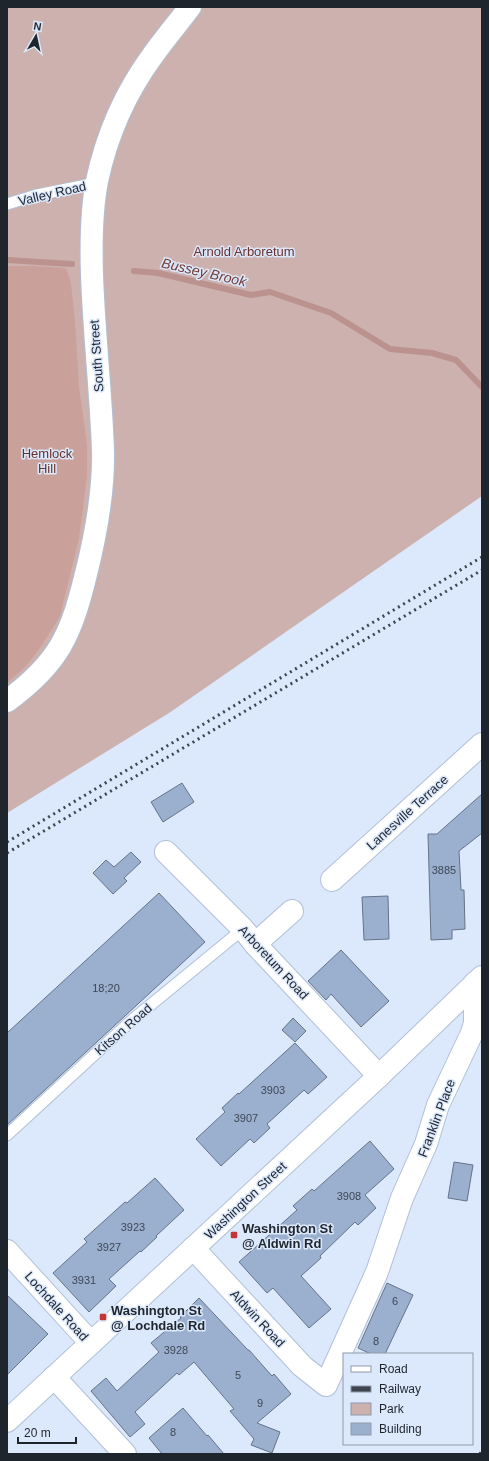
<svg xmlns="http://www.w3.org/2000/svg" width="489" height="1461" font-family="Arial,sans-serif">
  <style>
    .green { fill: #ccb1ae }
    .forest { fill: #caa09b }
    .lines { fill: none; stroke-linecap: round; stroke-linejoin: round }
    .stream { stroke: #bb928d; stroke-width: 6 }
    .building { fill: #9bb0cf; stroke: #657387 }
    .service-casing { stroke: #b1c0d7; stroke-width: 13 }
    .minor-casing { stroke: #b1c0d7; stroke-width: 24 }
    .primary-casing { stroke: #b1c0d7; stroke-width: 24 }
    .service { stroke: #fff; stroke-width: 11 }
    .minor { stroke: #fff; stroke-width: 22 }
    .primary { stroke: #fff; stroke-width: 22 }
    .rail { stroke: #3e454f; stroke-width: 3; stroke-dasharray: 2 4; stroke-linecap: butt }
    .poi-dot { fill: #c43634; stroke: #dce8fb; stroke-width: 1.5 }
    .labels { text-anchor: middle; stroke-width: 3; stroke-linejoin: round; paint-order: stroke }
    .number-label { font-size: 11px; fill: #3e4856 }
    .street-label { font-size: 13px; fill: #1f252d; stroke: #dce8fb }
    .park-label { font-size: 13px; fill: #67302c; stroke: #dce8fb }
    .poi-label { font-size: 13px; font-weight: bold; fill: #1f252d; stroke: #dce8fb; text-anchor: start }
    .water-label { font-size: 14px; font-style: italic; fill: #733b36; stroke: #dce8fb }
  </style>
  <rect width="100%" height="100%" fill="#dce8fb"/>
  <polygon class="green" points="7,7 482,7 482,496 169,713 7,813"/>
  <polygon class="forest" points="7,266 31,266 66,268 71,283 75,322 79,387 87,445 87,476 79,538 60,616 40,648 26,666 7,683"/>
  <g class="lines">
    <g class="stream">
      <polyline points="7,260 72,264"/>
      <polyline points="134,271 158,273 251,295 270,292 331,313 390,349 432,353 456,360 482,387"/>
    </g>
  </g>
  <g class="building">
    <polygon points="182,783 194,802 163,822 151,802"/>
    <polygon points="482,794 482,833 459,851 461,890 464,890 465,929 452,930 452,939 431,940 428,834 437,834"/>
    <polygon points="131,852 141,862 124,878 127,881 113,894 93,873 106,860 114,867"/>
    <polygon points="159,893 205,942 7,1125 7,1033"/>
    <polygon points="388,896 389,939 364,940 362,897"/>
    <polygon points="341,950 389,1001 361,1027 331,994 326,1000 308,981"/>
    <polygon points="293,1018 306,1031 295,1042 282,1030"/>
    <polygon points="295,1043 327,1077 308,1094 304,1090 267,1124 270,1128 254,1143 250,1139 221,1166 196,1139 225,1112 222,1108 238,1093 239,1094"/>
    <polygon points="370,1141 394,1169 365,1195 376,1208 358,1225 355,1222 320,1256 321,1258 301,1276 331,1309 309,1328 273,1288 267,1293 239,1262 297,1210 293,1206 312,1189 314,1191"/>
    <polygon points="454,1162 473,1165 467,1201 448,1198"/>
    <polygon points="155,1178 184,1210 156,1236 157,1237 141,1252 140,1251 109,1279 116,1286 89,1312 53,1273 87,1242 84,1239 125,1202 127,1203"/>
    <polygon points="387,1283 413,1295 385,1354 371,1354 358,1348"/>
    <polygon points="7,1295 48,1334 7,1375"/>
    <polygon points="199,1298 248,1350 249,1350 272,1376 274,1374 291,1394 257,1423 280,1432 272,1453 251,1445 254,1439 230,1411 234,1409 194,1362 179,1375 177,1373 135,1412 145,1424 130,1437 91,1391 106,1378 117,1391 159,1352 151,1343 181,1318 180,1317"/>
    <polygon points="183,1408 207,1436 208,1435 224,1454 162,1454 149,1438"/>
  </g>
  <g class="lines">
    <g class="service-casing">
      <g id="service">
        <polyline points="7,204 37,195 97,183"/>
        <polyline points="7,1135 131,1021 243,929"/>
      </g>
    </g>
    <g class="minor-casing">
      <g id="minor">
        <path d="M7 701C59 663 71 635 86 574 96 534 104 493 103 451 101 392 94 334 92 275 91 243 91 212 97 181 107 134 125 93 153 55 165 38 178 23 190 7"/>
        <polyline points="166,852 243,929 255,944 379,1076"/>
        <polyline points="332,880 482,744"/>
        <polyline points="255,944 292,911"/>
        <polyline points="193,1248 302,1366 326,1385 377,1272 402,1198 426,1144 438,1105 472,1033 475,1023 475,983"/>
        <polyline points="7,1251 91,1343"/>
        <polyline points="54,1377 125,1454"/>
      </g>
    </g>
    <g class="primary-casing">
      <polyline id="primary" points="7,1421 379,1076 482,977"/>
    </g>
    <use href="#service" class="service"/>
    <use href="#minor" class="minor"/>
    <use href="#primary" class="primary"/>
    <g class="rail">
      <polyline points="7,842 482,557"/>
      <polyline points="7,853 482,570"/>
      <polyline points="480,1454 482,1450"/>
    </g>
  </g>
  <g class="poi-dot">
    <rect x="230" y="1231" width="8" height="8" rx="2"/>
    <rect x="99" y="1313" width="8" height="8" rx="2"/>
  </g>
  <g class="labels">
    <g class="number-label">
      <text x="444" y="874">3885</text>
      <text x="106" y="992">18;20</text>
      <text x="273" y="1094">3903</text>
      <text x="246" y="1122">3907</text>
      <text x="349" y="1200">3908</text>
      <text x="133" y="1231">3923</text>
      <text x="109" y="1251">3927</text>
      <text x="84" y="1284">3931</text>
      <text x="395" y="1305">6</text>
      <text x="376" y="1345">8</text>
      <text x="176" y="1354">3928</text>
      <text x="238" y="1379">5</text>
      <text x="260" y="1407">9</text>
      <text x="173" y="1436">8</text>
    </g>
    <g class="street-label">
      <text transform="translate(52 193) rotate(-13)" y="5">Valley Road</text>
      <text transform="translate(96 356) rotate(-94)" y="5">South Street</text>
      <text transform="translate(407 812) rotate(-42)" y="5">Lanesville Terrace</text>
      <text transform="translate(274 962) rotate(47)" y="5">Arboretum Road</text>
      <text transform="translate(123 1029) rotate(-41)" y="5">Kitson Road</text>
      <text transform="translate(436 1118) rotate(-69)" y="5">Franklin Place</text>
      <text transform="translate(245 1200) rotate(-43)" y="5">Washington Street</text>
      <text transform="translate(57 1306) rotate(48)" y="5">Lochdale Road</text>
      <text transform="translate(258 1318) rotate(47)" y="5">Aldwin Road</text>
    </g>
    <g class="park-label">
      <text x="244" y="256">Arnold Arboretum</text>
      <text x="47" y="458">Hemlock<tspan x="47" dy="15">Hill</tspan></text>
    </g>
    <g class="poi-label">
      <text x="242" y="1233">Washington St<tspan x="242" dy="15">@ Aldwin Rd</tspan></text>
      <text x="111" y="1315">Washington St<tspan x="111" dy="15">@ Lochdale Rd</tspan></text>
    </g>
    <g class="water-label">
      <text transform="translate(204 272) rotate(13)" y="5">Bussey Brook</text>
    </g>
  </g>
  <rect width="489" height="1461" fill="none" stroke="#1f252d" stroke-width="16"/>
  <rect x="343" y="1353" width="130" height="92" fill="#dce8fb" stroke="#909aa9"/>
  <rect x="351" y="1366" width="20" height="6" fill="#ffffff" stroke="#909aa9"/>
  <text x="379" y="1373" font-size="12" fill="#1f252d">Road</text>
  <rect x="351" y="1386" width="20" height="6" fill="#3e454f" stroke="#909aa9"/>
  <text x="379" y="1393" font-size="12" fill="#1f252d">Railway</text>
  <rect x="351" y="1403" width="20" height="12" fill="#ccb1ae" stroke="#909aa9"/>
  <text x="379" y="1413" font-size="12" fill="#1f252d">Park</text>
  <rect x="351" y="1423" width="20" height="12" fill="#9bb0cf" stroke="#909aa9"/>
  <text x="379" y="1433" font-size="12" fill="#1f252d">Building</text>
  <g transform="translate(36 36) rotate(9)" stroke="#dce8fb" stroke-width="3" paint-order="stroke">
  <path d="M0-3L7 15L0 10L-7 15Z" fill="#1f252d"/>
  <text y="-6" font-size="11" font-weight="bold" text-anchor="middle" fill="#1f252d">N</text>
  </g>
  <path d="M18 1437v6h58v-6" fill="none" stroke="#1f252d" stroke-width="2"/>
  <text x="24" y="1437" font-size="12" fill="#1f252d" stroke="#dce8fb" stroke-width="3" paint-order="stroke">20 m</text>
</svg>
